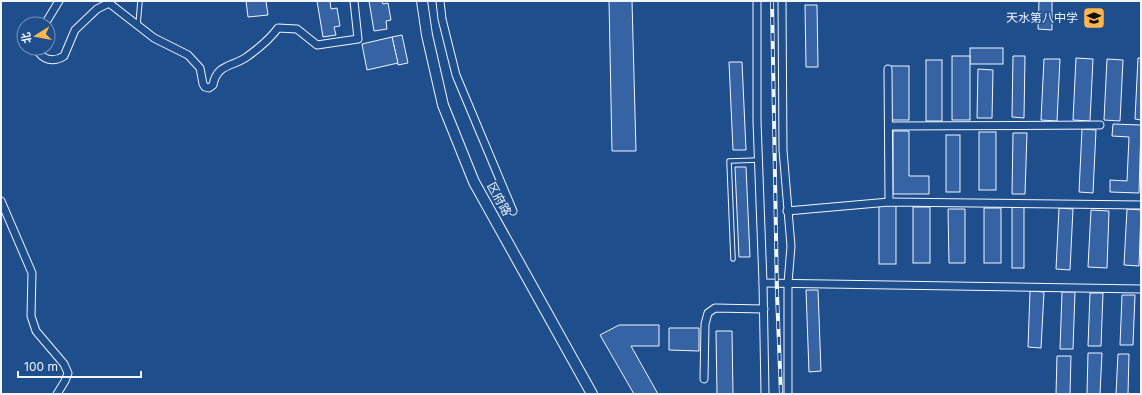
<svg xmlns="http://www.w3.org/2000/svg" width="1142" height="395" font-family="Inter,'Noto Sans SC',sans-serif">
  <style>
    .building { fill: #3563a3; stroke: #f2f6ff }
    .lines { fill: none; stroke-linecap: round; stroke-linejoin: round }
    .lane-casing { stroke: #f2f6ff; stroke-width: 5.5 }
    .street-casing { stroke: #f2f6ff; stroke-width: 9 }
    .secondary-casing { stroke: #f2f6ff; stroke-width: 12 }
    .lane { stroke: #1f4e8c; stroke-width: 3.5 }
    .street { stroke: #1f4e8c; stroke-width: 7 }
    .secondary { stroke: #1f4e8c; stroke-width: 10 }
    .rail-casing { stroke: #f2f6ff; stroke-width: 4 }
    .rail { stroke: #1f4e8c; stroke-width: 2.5; stroke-dasharray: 8; stroke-linecap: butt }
    .labels { text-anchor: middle; stroke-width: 3; stroke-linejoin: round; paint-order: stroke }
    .poi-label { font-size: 12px; fill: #f2f6ff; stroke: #1f4e8c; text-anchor: end }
    .street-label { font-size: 12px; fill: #f2f6ff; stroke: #1f4e8c }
  </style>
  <rect width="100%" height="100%" fill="#1f4e8c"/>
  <g class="building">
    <polygon points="246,1 266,1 268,15 248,17"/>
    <polygon points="317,1 330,1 331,9 337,8 340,26 334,27 336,35 323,37"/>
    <polygon points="369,1 382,1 383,4 388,3 391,20 386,21 387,29 374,31"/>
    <polygon points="609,1 632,1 636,151 612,151"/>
    <polygon points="1039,1 1052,1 1052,30 1038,29"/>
    <polygon points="805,5 817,5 818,67 806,67"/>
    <polygon points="402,35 408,63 398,65 392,37"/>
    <polygon points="392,37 398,63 367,70 362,44"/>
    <rect x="970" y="48" width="33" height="16"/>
    <rect x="952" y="56" width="18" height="64"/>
    <polygon points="1013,56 1025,56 1024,118 1012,117"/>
    <polygon points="1076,58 1093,59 1090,121 1073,120"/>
    <polygon points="1138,58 1141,58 1141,120 1135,119"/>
    <polygon points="1044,59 1060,59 1057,121 1041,120"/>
    <polygon points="1107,59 1123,60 1120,121 1104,120"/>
    <rect x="926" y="60" width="16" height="61"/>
    <polygon points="729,62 742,62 746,150 733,150"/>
    <rect x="891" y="66" width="18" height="54"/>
    <polygon points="978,69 993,70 992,118 977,118"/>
    <polygon points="1113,124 1141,125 1139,193 1110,192 1110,180 1127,181 1129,137 1112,136"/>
    <polygon points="1082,129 1096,130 1093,193 1079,192"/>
    <polygon points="893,131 909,131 909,176 929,176 929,194 893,194"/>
    <rect x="979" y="132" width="17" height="58"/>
    <polygon points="1013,133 1027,133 1025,194 1012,194"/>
    <rect x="946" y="135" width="14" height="57"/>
    <polygon points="735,167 746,167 750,257 739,257"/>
    <rect x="879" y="205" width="17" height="59"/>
    <rect x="913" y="207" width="17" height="56"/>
    <rect x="1012" y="207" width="12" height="61"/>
    <rect x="984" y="208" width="17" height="55"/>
    <polygon points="1059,208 1073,209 1070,270 1056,269"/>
    <polygon points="948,209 965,209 965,263 949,263"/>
    <polygon points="1127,209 1141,210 1139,266 1124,265"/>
    <polygon points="1091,210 1109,211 1107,268 1088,267"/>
    <polygon points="806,290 818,290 821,371 809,372"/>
    <polygon points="1030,291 1044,292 1041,348 1028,347"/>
    <polygon points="1062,292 1075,292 1073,349 1060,349"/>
    <polygon points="1090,293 1103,293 1101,346 1088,346"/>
    <polygon points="1122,295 1135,295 1133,345 1120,345"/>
    <polygon points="619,325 659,325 659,346 631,346 658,394 634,394 600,335"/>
    <polygon points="669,328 699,328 699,351 669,350"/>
    <polygon points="716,331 732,331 733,394 717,394"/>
    <polygon points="1088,353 1102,353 1100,394 1087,394"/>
    <polygon points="1118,354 1129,354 1128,394 1116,394"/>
    <polygon points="1057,356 1071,356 1070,394 1056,394"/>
  </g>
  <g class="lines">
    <g class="lane-casing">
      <g id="lane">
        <polyline points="138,25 140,1"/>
        <polyline points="733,259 729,161 759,160"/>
      </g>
    </g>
    <g class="street-casing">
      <g id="street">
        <polyline points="440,1 442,19 456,75 513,211"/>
        <polyline points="757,1 757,121 763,283 765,394"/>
        <polyline points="782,1 783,150 791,246 788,283 788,394"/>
        <polyline points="45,24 59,1"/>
        <path d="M36 48C42 60 53 63 64 56L75 30 97 9 109 3 154 38 188 55 200 68 203 84 205 87 209 88 213 85C217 63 234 67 248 56 259 48 270 39 278 28L297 29 317 45 358 39 354 1"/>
        <polyline points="888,69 889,202"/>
        <polyline points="889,126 1100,125"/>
        <polyline points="1,201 32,273 31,316 36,331 64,364 68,373 65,381 57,394"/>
        <polyline points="787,211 889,202 1141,205"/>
        <polyline points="763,283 1141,289"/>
        <polyline points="704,379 705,324 708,313 715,308 764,309"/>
      </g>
    </g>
    <g class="secondary-casing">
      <polyline id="secondary" points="422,1 427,35 443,105 474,182 592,394"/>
    </g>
    <use href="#lane" class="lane"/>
    <use href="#street" class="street"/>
    <use href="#secondary" class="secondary"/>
    <g class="rail-casing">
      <polyline id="rail" points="772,1 777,294 781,394"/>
    </g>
    <use href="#rail" class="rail"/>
  </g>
  <defs>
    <g id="school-square" transform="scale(1.15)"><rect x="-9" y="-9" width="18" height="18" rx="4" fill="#ffb74d" stroke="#1f4e8c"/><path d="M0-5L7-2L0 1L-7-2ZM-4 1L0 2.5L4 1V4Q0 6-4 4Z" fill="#111"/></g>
  </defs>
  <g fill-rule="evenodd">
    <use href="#school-square" x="1094" y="18"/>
  </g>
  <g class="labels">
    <g class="poi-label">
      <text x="1078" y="22">天水第八中学</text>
    </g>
    <g class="street-label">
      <text transform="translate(499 199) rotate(61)" y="4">区府路</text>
    </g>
  </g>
  <rect width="1142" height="395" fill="none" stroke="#f2f6ff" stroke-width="4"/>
  <g transform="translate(36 36) rotate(259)"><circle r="19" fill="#1f4e8c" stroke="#7391ba"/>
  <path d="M0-3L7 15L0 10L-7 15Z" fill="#ffb74d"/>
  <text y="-6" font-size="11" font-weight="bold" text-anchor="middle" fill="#f2f6ff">北</text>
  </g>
  <path d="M18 371v6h123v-6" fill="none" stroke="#f2f6ff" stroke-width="2"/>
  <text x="24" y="371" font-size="12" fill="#f2f6ff" stroke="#1f4e8c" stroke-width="3" paint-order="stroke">100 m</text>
</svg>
